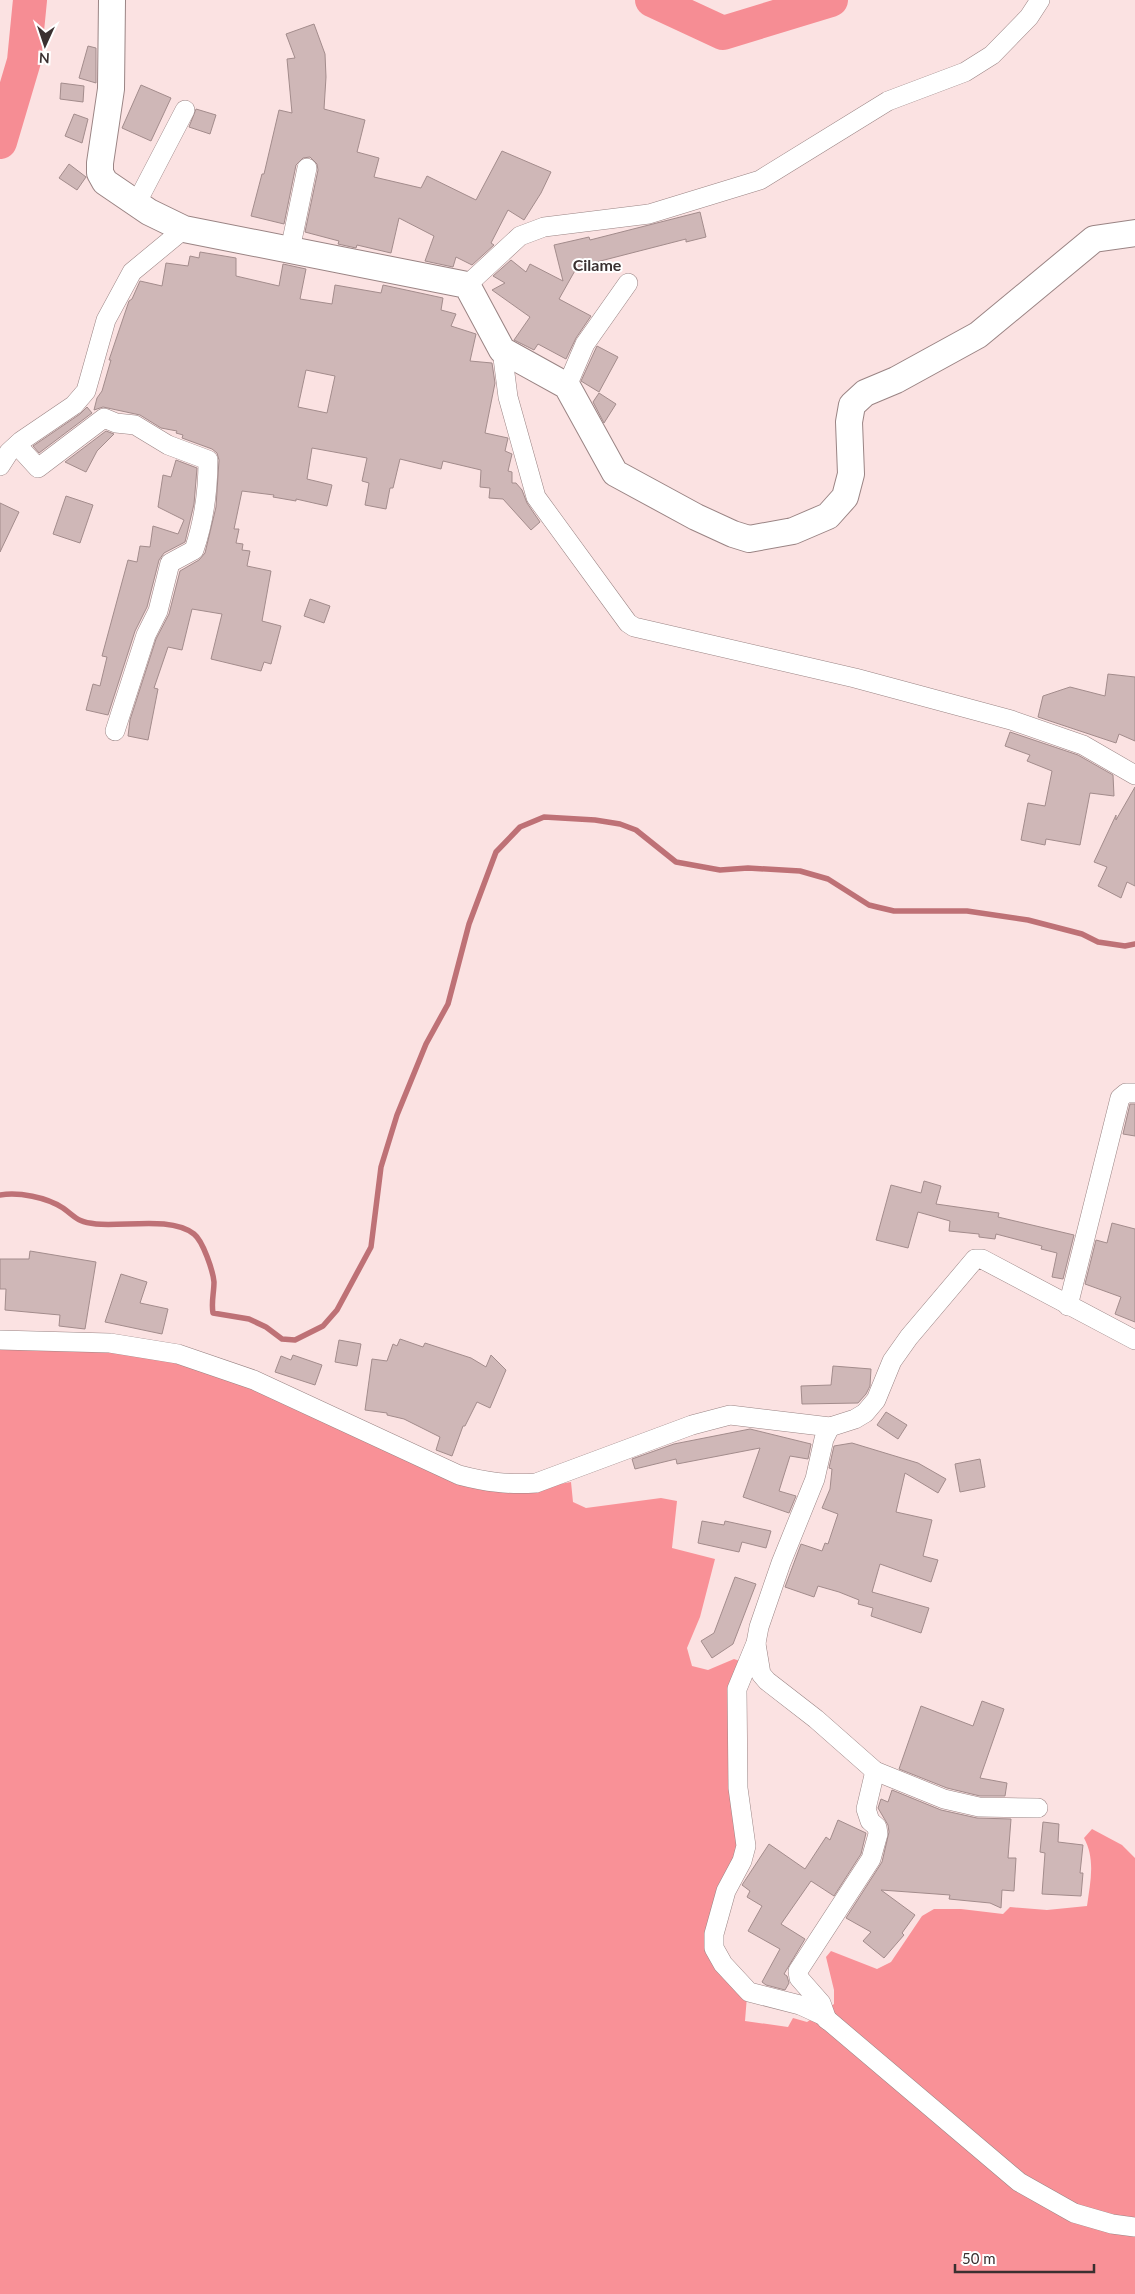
<svg xmlns="http://www.w3.org/2000/svg" width="1135" height="2294" font-family="Lato,sans-serif">
  <style>
    .forest { fill: #f99197 }
    .lines { fill: none; stroke-linecap: round; stroke-linejoin: round }
    .stream { stroke: #be7176; stroke-width: 5.5 }
    .river { stroke: #f68d94; stroke-width: 34 }
    .building { fill: #cfb7b7; stroke: #a38c8c; fill-rule: evenodd }
    .street-casing { stroke: #9a8484; stroke-width: 20 }
    .secondary-casing { stroke: #9a8484; stroke-width: 28 }
    .street { stroke: #fff; stroke-width: 19 }
    .secondary { stroke: #fff; stroke-width: 26 }
    .labels { text-anchor: middle; stroke-width: 4; stroke-linejoin: round; paint-order: stroke }
    .quarter-label { font-size: 16px; font-weight: bold; fill: #3a3030; stroke: #fff }
  </style>
  <rect width="100%" height="100%" fill="#fbe2e2"/>
  <path class="forest" d="M0 1345 49 1346 177 1358 252 1384 458 1480 537 1488 571 1482 573 1502 586 1508 661 1498 677 1501 672 1548 715 1559 700 1617 687 1648 692 1666 708 1670 734 1659 740 1661 741 1832 710 1934 747 1996 745 2021 788 2027 793 2018 807 2022 834 2004V1990L826 1957 831 1951 877 1969 891 1962 922 1916 934 1909H961L1003 1914 1010 1907 1047 1910 1087 1906C1090 1883 1096 1860 1084 1838L1092 1829 1122 1845 1135 1858V2294H0Z"/>
  <g class="lines">
    <path class="stream" d="M0 1195C19 1192 46 1197 63 1208 77 1218 77 1222 96 1224 124 1227 171 1216 194 1234 203 1241 213 1271 214 1282 214 1293 211 1302 213 1313L249 1319 266 1327 282 1339 295 1340 323 1326 337 1310 371 1247 381 1167 397 1115 426 1044 448 1004 469 924 496 852 520 827 544 817 595 820 620 824 636 830 676 862 720 870 748 868 800 871 828 879 869 905 877 907 894 911H967L1028 920 1082 934 1098 942 1125 946 1135 944"/>
    <g class="river">
      <polyline points="652,0 723,33 831,0"/>
      <polyline points="0,142 24,61 30,0"/>
    </g>
  </g>
  <g class="building">
    <polygon points="314,24 325,54 326,77 324,109 365,120 357,152 379,158 374,177 421,188 427,176 476,200 502,151 551,172 541,193 524,220 508,210 491,243 494,245 472,265 456,257 453,267 425,261 434,236 399,218 391,253 357,245 356,248 338,244 339,241 305,232 318,170 317,164 310,157 303,158 296,165 284,224 251,216 262,174 264,174 279,110 292,113 287,59 295,58 286,34"/>
    <polygon points="88,46 96,48 96,83 79,78"/>
    <polygon points="61,83 84,86 83,102 60,99"/>
    <polygon points="141,85 171,98 151,141 122,128"/>
    <polygon points="196,109 216,115 210,134 189,127"/>
    <polygon points="74,114 88,119 82,143 65,136"/>
    <polygon points="69,164 86,177 77,190 59,178"/>
    <polygon points="700,212 706,237 686,242 686,239 577,267 559,299 591,316 576,338 566,359 538,344 534,350 514,340 530,317 492,290 505,283 493,276 511,260 526,272 530,264 563,281 554,245 589,237 590,240"/>
    <path d="M200 252 236 258V276L279 286 283 264 306 269 300 299 332 304 335 285 381 293 383 285 443 298 441 310 456 314 451 326 476 334 470 361 492 363 495 383 485 433 508 438 505 451 512 454 508 471 512 472V483H516L522 490 527 503 540 522 531 530 503 499 489 498 490 488 480 487 481 470 443 461 441 469 400 459 393 488H390L386 509 365 505 369 483 362 481 367 458 312 448 307 479 332 485 327 506 296 499V501L273 497 274 495 242 491 234 529H239L236 543 243 544 242 550 250 551 247 566 271 571 262 621 281 626 271 664 264 662 261 671 211 659 222 614 192 609 182 650 168 647 154 688 158 689 148 740 128 736 130 720 156 639 169 614 180 571 199 560 205 553 216 507 219 460 217 453 212 449 182 438 183 435 176 433 177 431 161 428 140 415 103 407 94 410 97 398 102 391 111 360H109L129 301 132 299 140 281 162 286 166 263 188 266 190 256 199 258ZM306 370 335 376 327 413 298 407Z"/>
    <polygon points="597,346 618,357 599,392 581,381"/>
    <polygon points="599,393 616,404 604,423 593,402"/>
    <polygon points="87,407 92,413 39,453 33,446 80,414"/>
    <polygon points="106,431 114,434 97,451 86,472 65,462"/>
    <polygon points="176,460 197,468 194,504 185,542 164,553 159,560 147,607 135,631 108,715 86,710 93,684 100,686 107,657 102,656 128,560 137,562 140,546 150,547 153,526 178,534 184,520 158,507 163,475 171,477"/>
    <polygon points="66,496 93,505 80,543 53,534"/>
    <polygon points="0,503 19,512 0,552"/>
    <polygon points="310,599 330,606 324,623 304,616"/>
    <polygon points="1108,674 1135,677 1135,741 1119,734 1116,743 1038,717 1043,696 1070,687 1105,696"/>
    <polygon points="1010,732 1078,755 1113,775 1114,796 1090,793 1080,845 1046,839 1045,845 1021,840 1028,803 1045,806 1052,771 1027,761 1030,755 1005,746"/>
    <polygon points="1135,787 1135,886 1127,882 1121,898 1098,886 1107,867 1094,862 1116,815 1116,820"/>
    <polygon points="1130,1104 1135,1104 1135,1136 1123,1134"/>
    <polygon points="924,1181 941,1186 936,1204 999,1213 998,1217 1074,1235 1063,1279 1052,1277 1057,1253 1041,1249 1042,1246 996,1234 995,1239 979,1237 979,1234 949,1231 950,1221 918,1212 908,1248 876,1240 891,1185 921,1193"/>
    <polygon points="1112,1223 1135,1229 1135,1322 1115,1314 1121,1297 1085,1284 1096,1240 1107,1243"/>
    <polygon points="30,1251 96,1262 85,1329 59,1326 60,1315 5,1310 6,1289 0,1289 0,1259 29,1259"/>
    <polygon points="121,1274 147,1282 140,1303 168,1309 162,1334 105,1322"/>
    <polygon points="400,1339 423,1347 425,1343 471,1358 486,1367 491,1355 506,1370 490,1408 477,1402 465,1426 463,1426 452,1456 436,1450 440,1437 404,1419 387,1415 387,1413 365,1410 372,1359 387,1361 393,1344 397,1346"/>
    <polygon points="339,1340 361,1344 357,1366 335,1362"/>
    <polygon points="293,1355 322,1365 315,1385 275,1372 281,1356 291,1360"/>
    <polygon points="833,1366 871,1369 870,1386 866,1394 858,1403 802,1404 801,1386 831,1385"/>
    <polygon points="886,1412 907,1425 898,1439 877,1425"/>
    <polygon points="750,1429 811,1444 808,1459 790,1456 779,1491 796,1496 789,1513 743,1497 760,1448 677,1464 676,1459 635,1469 632,1459 674,1444"/>
    <polygon points="852,1443 918,1463 946,1479 938,1493 905,1473 896,1512 932,1520 923,1556 938,1560 931,1582 880,1564 872,1592 929,1608 921,1633 871,1616 873,1608 858,1604 859,1600 839,1592 818,1586 814,1597 785,1587 801,1544 822,1551 825,1543 828,1544 838,1514 822,1508 830,1489 832,1469 829,1468 834,1446"/>
    <polygon points="980,1459 985,1487 960,1492 955,1464"/>
    <polygon points="702,1521 724,1525 725,1521 771,1531 766,1548 742,1542 739,1552 698,1543"/>
    <polygon points="735,1577 756,1584 733,1644 712,1658 701,1641 714,1633"/>
    <polygon points="982,1701 1004,1709 980,1778 1007,1783 1005,1796 980,1796 947,1788 899,1769 921,1706 973,1726"/>
    <polygon points="892,1790 941,1810 977,1818 1011,1819 1008,1858 1016,1858 1014,1891 1002,1890 1001,1908 990,1903 949,1899 950,1895 881,1890 915,1915 902,1933 904,1935 884,1958 863,1941 871,1932 846,1918 882,1862 889,1832 888,1825 878,1808 881,1799 888,1802"/>
    <polygon points="838,1820 866,1833 861,1854 834,1896 811,1881 781,1924 805,1939 784,1974 787,1976 789,1983 785,1990 766,1985 762,1982 780,1949 748,1931 762,1906 747,1897 750,1891 742,1885 769,1844 805,1869 826,1837 830,1840"/>
    <polygon points="1043,1822 1059,1824 1058,1842 1083,1845 1080,1873 1083,1873 1081,1896 1042,1894 1045,1853 1040,1852"/>
  </g>
  <g class="lines">
    <g class="street-casing">
      <g id="street">
        <polyline points="136,204 185,110"/>
        <polyline points="290,250 307,168"/>
        <polyline points="467,285 520,236 544,227 649,214 760,180 888,101 965,72 992,55 1029,17 1040,0"/>
        <polyline points="502,350 508,397 536,497 628,623 634,627 855,678 1011,720 1083,745 1135,775"/>
        <polyline points="567,386 585,344 628,283"/>
        <path d="M17 445 38 468 104 418 116 423 135 425 168 445 208 460C208 490 204 521 194 550L170 563 158 611 146 635 115 731"/>
        <polyline points="0,466 9,452 21,441 74,405 86,391 106,320 132,272 184,229"/>
        <polyline points="1068,1306 1120,1098 1126,1093 1135,1093"/>
        <path d="M0 1340 110 1343 178 1354 254 1380 459 1475C486 1482 508 1485 536 1483L692 1425 730 1415 830 1427 855 1419 865 1413 876 1400 892 1361 909 1337 975 1259H982L1135 1340"/>
        <polyline points="830,1427 824,1439 815,1479 781,1563 759,1627 756,1643 737,1689 738,1788 746,1846 742,1861 726,1891 714,1934 714,1948 723,1964 749,1992 800,2005 822,2015 1019,2182 1074,2213 1112,2224 1135,2227"/>
        <polyline points="756,1644 761,1674 767,1681 816,1719 875,1771 944,1799 979,1807 1038,1808"/>
        <polyline points="827,2020 821,2003 799,1978 798,1971 871,1859 878,1834 877,1827 870,1821 866,1809 875,1771"/>
      </g>
    </g>
    <g class="secondary-casing">
      <polyline id="secondary" points="112,0 111,89 100,163 100,173 105,182 149,212 184,229 467,285 502,350 567,386 615,473 696,517 733,534 749,539 793,531 828,516 845,497 851,474 849,422 852,405 865,393 896,380 978,335 1094,239 1135,233"/>
    </g>
    <use href="#street" class="street"/>
    <use href="#secondary" class="secondary"/>
  </g>
  <g class="labels">
    <g class="quarter-label">
      <text x="597" y="271">Cilame</text>
    </g>
  </g>
  <g transform="translate(45 45) rotate(183)" stroke="#ffffff" stroke-width="4" paint-order="stroke">
  <path d="M0-4L9 19L0 12L-9 19Z" fill="#3a3030"/>
  <text y="-8" font-size="14" font-weight="bold" text-anchor="middle" fill="#3a3030">N</text>
  </g>
  <path d="M955 2264v8h139v-8" fill="none" stroke="#3a3030" stroke-width="2.5"/>
  <text x="962" y="2264" font-size="15" fill="#3a3030" stroke="#ffffff" stroke-width="4" paint-order="stroke">50 m</text>
</svg>
